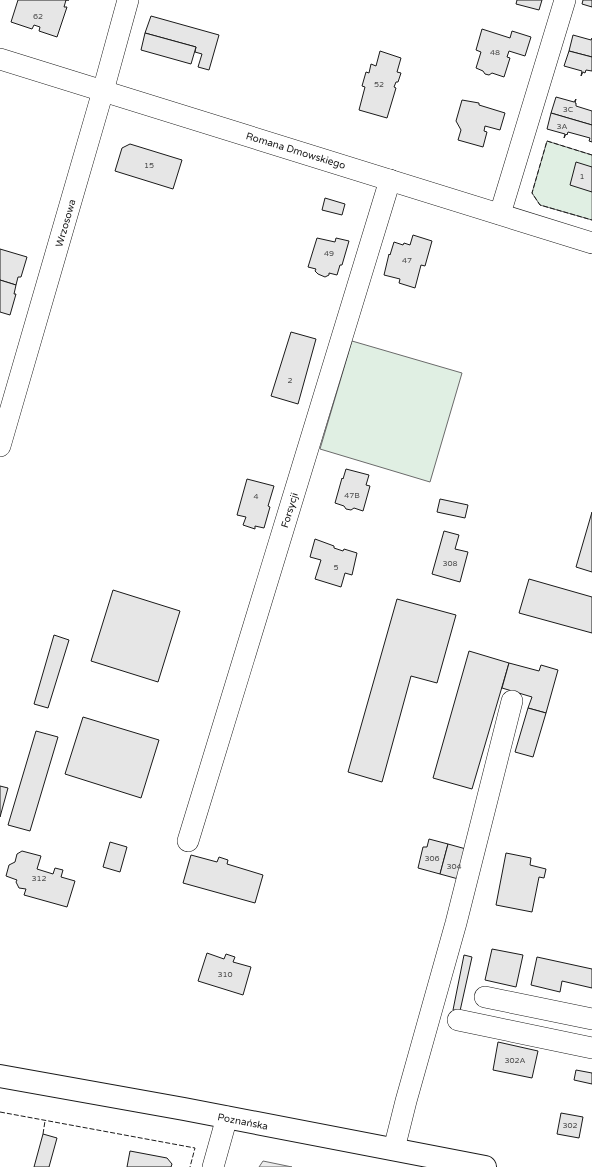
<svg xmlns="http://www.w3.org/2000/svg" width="592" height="1167" font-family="'Varela Round',sans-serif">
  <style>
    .green { fill: #e0efe3; stroke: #6a6a6a }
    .parking { fill: #ededed; stroke: #6a6a6a }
    .building { fill: #e6e6e6; stroke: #1a1a1a }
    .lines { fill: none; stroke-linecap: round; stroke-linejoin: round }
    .minor-casing { stroke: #1a1a1a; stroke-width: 22 }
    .major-casing { stroke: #1a1a1a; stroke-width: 24 }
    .minor { stroke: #fff; stroke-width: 21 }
    .major { stroke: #fff; stroke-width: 22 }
    .fence { stroke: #1a1a1a; stroke-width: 1; stroke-dasharray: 5 2; stroke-linecap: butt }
    .labels { text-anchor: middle; stroke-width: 3; stroke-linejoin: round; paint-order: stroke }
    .number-label { font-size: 8px; fill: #4d4d4d }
    .street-label { font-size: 10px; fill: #1a1a1a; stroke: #fff }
  </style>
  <rect width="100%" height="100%" fill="#fff"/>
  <g class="green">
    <polygon points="547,141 592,155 592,220 540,205 532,193"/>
    <polygon points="352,341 462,373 430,482 320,449"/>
  </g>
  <polygon class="parking" points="263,1161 292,1167 259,1167"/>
  <g class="building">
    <polygon points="18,0 69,0 66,0 64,7 67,7 57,37 39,31 40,27 34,25 32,29 11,22"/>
    <polygon points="517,0 542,0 539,10 516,4"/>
    <polygon points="583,0 592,0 592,7 582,4"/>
    <polygon points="151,16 219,35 209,70 198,67 202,54 195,52 196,47 145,33"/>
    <polygon points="482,29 510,38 512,31 531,37 525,56 509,51 507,57 510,58 504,77 492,73 489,75 485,74 483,71 476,68 481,52 476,50"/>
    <polygon points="145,33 196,47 191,64 141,50"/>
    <polygon points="573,35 591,40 592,38 592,57 569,51"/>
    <polygon points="380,51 401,58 397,72 401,73 398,82 396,82 394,87 396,88 387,118 359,110 365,87 362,86 366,72 369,73 371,64 376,66"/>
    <polygon points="569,51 592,57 592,71 586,70 585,73 583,72 581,76 582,71 564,66"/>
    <polygon points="556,97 574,102 576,99 575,103 576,103 576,106 592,111 592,125 551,113"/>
    <polygon points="462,100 479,103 479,105 505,113 500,130 485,126 484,131 487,132 483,147 458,140 461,130 456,121"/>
    <polygon points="551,113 592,125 592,142 589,141 590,138 568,132 567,135 566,134 564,138 565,134 547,129"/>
    <polygon points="130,144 182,160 173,189 115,171 122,148"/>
    <polygon points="576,162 592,167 592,192 570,185"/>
    <polygon points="325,198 345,204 342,215 322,210"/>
    <polygon points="413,235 432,241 425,266 421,265 415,288 399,283 400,279 384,275 389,254 390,255 394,242 403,245 404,243 410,245"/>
    <polygon points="317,238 335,242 336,238 349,241 342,265 340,265 337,275 329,273 329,275 325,277 318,274 315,271 316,269 308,267"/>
    <polygon points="0,249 27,257 21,277 18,277 16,285 0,280"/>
    <polygon points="0,280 16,285 14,294 16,294 10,315 0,312"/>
    <polygon points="291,332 316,339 298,404 271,396"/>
    <polygon points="346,469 369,475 366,485 370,486 363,511 354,508 351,510 346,509 344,506 335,503 342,478 343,479"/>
    <polygon points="247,479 274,486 268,506 270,507 264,528 255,526 255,529 243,525 246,517 237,515"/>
    <polygon points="440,499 468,505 465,518 437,512"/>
    <polygon points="592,512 592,572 576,567"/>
    <polygon points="444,531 459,535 455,549 468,552 460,582 432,574"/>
    <polygon points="315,539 334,546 334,548 343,551 344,549 357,553 352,575 345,573 341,587 315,579 321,560 310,557"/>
    <polygon points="529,579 592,597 592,633 519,613"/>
    <polygon points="113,590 180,611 158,682 91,661"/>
    <polygon points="397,599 456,615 437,683 411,676 382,782 348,772"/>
    <polygon points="54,635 69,640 48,708 34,704"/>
    <polygon points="469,651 509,663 472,789 433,778"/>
    <polygon points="509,663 539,671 541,665 558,670 546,713 528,708 532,697 502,688"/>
    <polygon points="528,708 546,713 533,757 515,752"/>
    <polygon points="83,717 159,740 141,798 65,774"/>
    <polygon points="36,731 58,737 30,831 8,825"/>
    <polygon points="0,786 8,788 0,817"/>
    <polygon points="429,839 448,844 440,874 418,868 423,847 427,847"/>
    <polygon points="110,842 127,847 120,872 103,867"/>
    <polygon points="448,844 466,849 462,880 440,874"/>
    <polygon points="22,851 41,856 37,869 53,874 55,868 63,870 61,877 75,881 67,907 24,895 26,889 19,888 16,882 17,880 6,876 9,865 15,862 17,854"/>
    <polygon points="506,853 531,858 530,865 546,869 544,878 539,877 532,912 496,905"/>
    <polygon points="191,855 217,862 219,857 228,860 227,864 263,875 255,903 183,883"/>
    <polygon points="492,949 523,955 516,987 485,980"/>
    <polygon points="207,953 224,959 226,954 235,957 233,962 251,967 243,995 198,981"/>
    <polygon points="464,955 472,957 460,1011 453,1010"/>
    <polygon points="537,957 592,969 592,988 562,981 560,992 531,985"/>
    <polygon points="498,1042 538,1051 532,1078 493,1070"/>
    <polygon points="576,1070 592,1073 592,1084 574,1080"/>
    <polygon points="561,1113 583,1117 579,1138 557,1134"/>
    <polygon points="43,1134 57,1138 49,1167 34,1167"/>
    <polygon points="130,1151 167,1158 172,1164 171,1167 127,1167"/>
  </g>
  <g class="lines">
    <g class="minor-casing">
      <g id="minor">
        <polyline points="0,59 592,243"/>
        <polyline points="500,214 565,0"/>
        <polyline points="0,446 103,91 128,0"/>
        <polyline points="188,841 390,180"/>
        <polyline points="485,997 592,1019"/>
        <polyline points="458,1020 592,1048"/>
        <polyline points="394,1149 406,1101 456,923 512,701"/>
        <polyline points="213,1167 227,1117"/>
      </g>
    </g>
    <g class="major-casing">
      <polyline id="major" points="0,1076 184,1109 485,1167"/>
    </g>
    <use href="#minor" class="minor"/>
    <use href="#major" class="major"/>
    <g class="fence">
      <polyline points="592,155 547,141 532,193 540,205 592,220"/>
      <polyline points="0,1112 195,1148 190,1167"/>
      <polyline points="43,1134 45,1121"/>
    </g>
  </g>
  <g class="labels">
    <g class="number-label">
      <text x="38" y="19">62</text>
      <text x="495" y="55">48</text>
      <text x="379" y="87">52</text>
      <text x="568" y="112">3C</text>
      <text x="562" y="129">3A</text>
      <text x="149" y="168">15</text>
      <text x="582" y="179">1</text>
      <text x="329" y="256">49</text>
      <text x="407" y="263">47</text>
      <text x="290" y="383">2</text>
      <text x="352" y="498">47B</text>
      <text x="256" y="499">4</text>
      <text x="450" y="566">308</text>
      <text x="336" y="570">5</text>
      <text x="432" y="861">306</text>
      <text x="454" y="869">304</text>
      <text x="39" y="881">312</text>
      <text x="225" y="977">310</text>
      <text x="515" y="1063">302A</text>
      <text x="570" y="1128">302</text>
    </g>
    <g class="street-label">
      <text transform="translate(296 150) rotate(17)" y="4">Romana Dmowskiego</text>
      <text transform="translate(65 223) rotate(-74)" y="4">Wrzosowa</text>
      <text transform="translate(289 510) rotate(-73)" y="4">Forsycji</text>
      <text transform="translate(243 1121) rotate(11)" y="4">Poznańska</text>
    </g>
  </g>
</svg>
